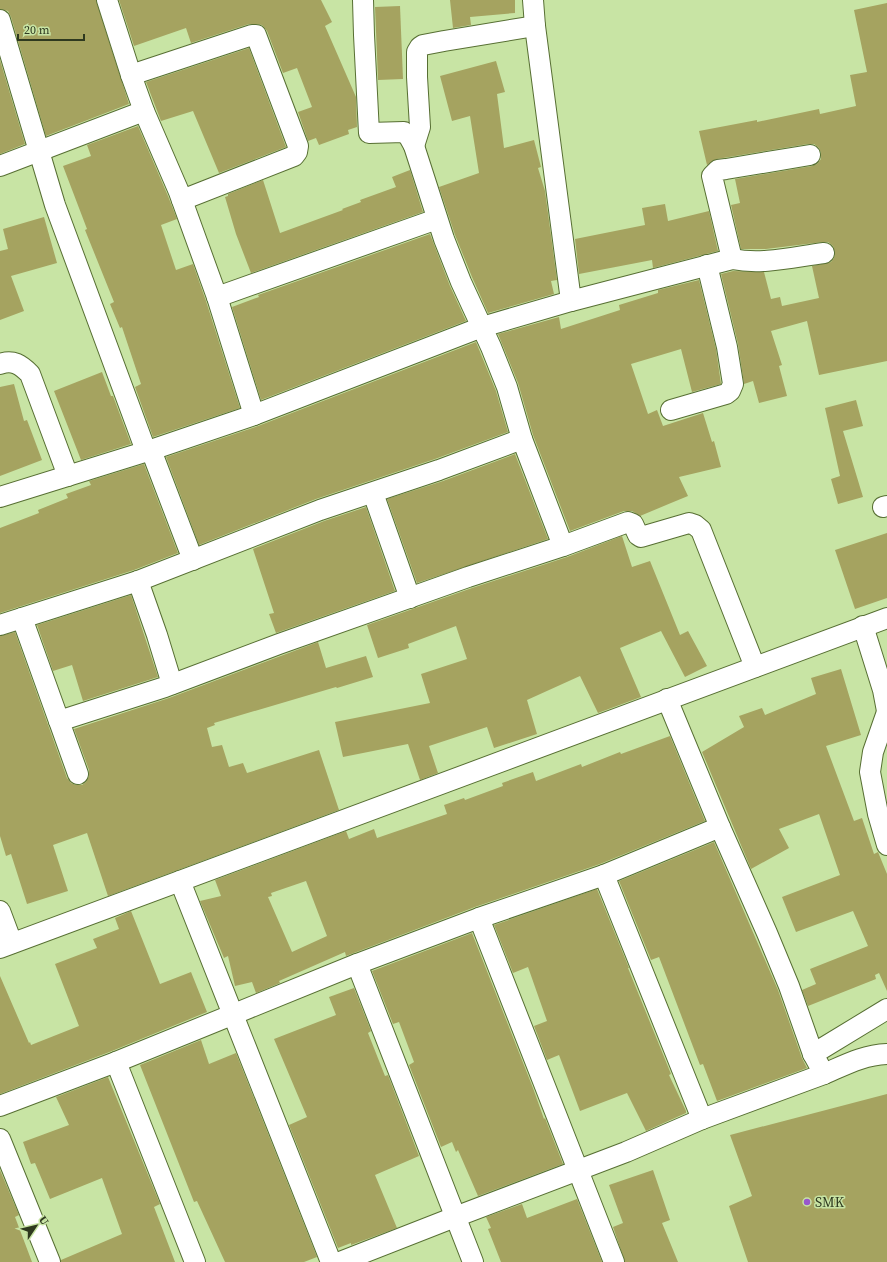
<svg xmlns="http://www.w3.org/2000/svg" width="887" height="1262" font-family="'Source Serif 4',serif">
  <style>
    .building { fill: #a5a360; fill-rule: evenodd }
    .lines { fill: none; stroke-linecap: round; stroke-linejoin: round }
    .street-casing { stroke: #576f33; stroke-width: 22 }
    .street { stroke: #fff; stroke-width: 20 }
    .poi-dot { fill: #9857cc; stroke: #c8e4a4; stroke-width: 1.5 }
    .labels { text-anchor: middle; stroke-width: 3; stroke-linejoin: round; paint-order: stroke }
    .poi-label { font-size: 14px; fill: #2e391f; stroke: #c8e4a4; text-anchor: start }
  </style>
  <rect width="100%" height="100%" fill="#c8e4a4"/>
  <g class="building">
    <polygon points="0,0 96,0 129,104 46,136 11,17 8,11 0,9"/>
    <polygon points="119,0 321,0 332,22 325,26 356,97 357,127 348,130 349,134 319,145 316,138 308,141 298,112 312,107 297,68 283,73 267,31 262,25 256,24 249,24 191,43 186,28 134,46"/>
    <polygon points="450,0 515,0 515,13 470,17 471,25 453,28"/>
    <polygon points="887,3 887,361 819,375 807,321 771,331 782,365 779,366 787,396 759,403 753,381 744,384 738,344 721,274 733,271 764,272 771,299 780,297 782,306 819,298 812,266 831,262 834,258 835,252 833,246 828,242 823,242 766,249 741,249 731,205 740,203 735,179 812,166 817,164 821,159 821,153 819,148 814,144 808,144 717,159 707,165 699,131 757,120 757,122 819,109 820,114 856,106 850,75 867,72 854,10"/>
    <polygon points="400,6 403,79 378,80 375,7"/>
    <polygon points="249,48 286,147 219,173 193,111 161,121 146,82"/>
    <polygon points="0,60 25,144 0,154"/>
    <polygon points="496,61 505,92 497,94 504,148 534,140 541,167 538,168 545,191 557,280 551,281 554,294 488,313 472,277 455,235 439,187 479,173 470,116 452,121 440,76"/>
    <polygon points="138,126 168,196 177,219 161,225 176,270 193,264 206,301 240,408 153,437 135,387 141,384 122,327 120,328 110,304 114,302 85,230 87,229 63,166 91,156 87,145"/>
    <polygon points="410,170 423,212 251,273 236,234 225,197 228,196 228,194 263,180 280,233 343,210 342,209 361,202 360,200 396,187 392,177"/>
    <polygon points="665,204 668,221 709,211 718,251 653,268 652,260 579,274 575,239 645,225 642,208"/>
    <polygon points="44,217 57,263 11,276 24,311 0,320 0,251 8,249 3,229"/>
    <polygon points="430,234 450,286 466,321 261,400 232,307 259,297 258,295"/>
    <polygon points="699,280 716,349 721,384 692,392 681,349 631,364 648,414 657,410 663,426 703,413 712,442 714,441 721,467 679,477 688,496 671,503 640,516 632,511 624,511 570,531 533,435 518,383 498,334 559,317 561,329 620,310 619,305 658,293 658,290"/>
    <polygon points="476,342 496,391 508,432 435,459 316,499 199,545 166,457 258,426"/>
    <polygon points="102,372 111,396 113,396 131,444 81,460 54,391"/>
    <polygon points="14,384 24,421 27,420 42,460 0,476 0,387"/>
    <polygon points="856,400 863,426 843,431 863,497 838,504 831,479 840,476 825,408"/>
    <polygon points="515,454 548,539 417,583 387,499 443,481"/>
    <polygon points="144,464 178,553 134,570 0,613 0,528 39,513 38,510 68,498 66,494 91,485 89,481"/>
    <polygon points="366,507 395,591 276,633 269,614 274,613 253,549 324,521"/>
    <polygon points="887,533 887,598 855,609 835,550"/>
    <polygon points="622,536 632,567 650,561 680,635 688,631 707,666 685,677 661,631 620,648 641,697 598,713 580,676 527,700 537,734 494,748 487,727 429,746 438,773 420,780 408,744 343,757 335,722 430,703 421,674 467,659 456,626 408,644 409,648 378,658 367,625 472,588 567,557"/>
    <polygon points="131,595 158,677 83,701 72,665 53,671 37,625"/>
    <polygon points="15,632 67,778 71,783 76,785 82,785 86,782 89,776 89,770 74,729 169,698 318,642 326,668 366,656 373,677 337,688 336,687 214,723 215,725 207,728 212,747 222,745 229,767 243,763 247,773 319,750 339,810 108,896 87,833 53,845 68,891 27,904 11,854 6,856 0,836 0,636"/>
    <polygon points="841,669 861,735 826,746 854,821 862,818 874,854 878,852 887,874 887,991 879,973 875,975 876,979 808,1006 802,990 816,984 810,969 868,946 853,911 796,932 782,897 840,875 819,814 779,829 789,848 751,869 702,752 744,727 739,716 762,708 765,715 816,694 811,678"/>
    <path d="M670 736 705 821 600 864 475 907 346 956 345 952 279 981 280 983 256 993 252 982 235 986 228 956 224 958 200 901 221 896 215 880 346 831 349 839 374 829 377 838 447 814 444 805 464 798 465 800 503 786 502 783 533 772 536 781 581 764 582 767 620 752 621 754ZM306 881 327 936 292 952 268 897 272 896 271 893Z"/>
    <polygon points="714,842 778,990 802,1058 807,1068 717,1101 703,1064 700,1065 659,957 651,960 619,881"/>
    <polygon points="597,889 629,968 628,968 671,1074 669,1075 686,1111 686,1113 646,1131 627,1093 580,1111 559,1055 547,1060 534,1026 547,1021 528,967 513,973 494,925"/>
    <polygon points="131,911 160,984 191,972 207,1012 112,1051 0,1094 0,976 29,1043 30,1042 31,1045 79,1026 55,964 97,948 93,939 119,929 115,918"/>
    <polygon points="472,933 533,1088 544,1119 545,1118 563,1164 478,1196 458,1150 456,1152 452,1142 441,1147 409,1065 414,1062 399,1022 393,1024 372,971"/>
    <polygon points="354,988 371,1031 368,1033 385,1076 388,1075 419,1156 375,1175 397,1228 351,1245 351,1243 338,1248 289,1125 307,1117 274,1039 336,1015 329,997"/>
    <polygon points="201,1040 209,1064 236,1053 317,1257 304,1262 225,1262 197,1201 194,1202 140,1065"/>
    <polygon points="108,1077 160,1204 154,1207 175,1262 61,1262 61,1260 122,1234 102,1178 50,1199 35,1163 31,1164 23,1142 69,1125 56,1097"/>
    <polygon points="887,1094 887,1262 748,1262 729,1206 752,1196 730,1135"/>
    <polygon points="0,1170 19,1215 15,1217 32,1262 0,1262"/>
    <polygon points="653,1170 670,1220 662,1223 678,1262 625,1262 613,1227 623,1223 609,1185"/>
    <polygon points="577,1199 602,1262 501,1262 488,1229 491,1228 486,1217 522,1204 527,1218"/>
  </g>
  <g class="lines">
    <g class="street-casing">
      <g id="street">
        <polyline points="107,0 131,75 144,111 179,192 217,297"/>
        <polyline points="363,0 364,35 369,133 404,132 409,137 414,146 444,239 461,282 491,347 507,387 522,439 563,546"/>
        <path d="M533 0 535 26 571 301 732 259C763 265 793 257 824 253"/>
        <polyline points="0,20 55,205 146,451"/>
        <polyline points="131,75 252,35 256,35 298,146 297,152 294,156 182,200"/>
        <polyline points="414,146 420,127 417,77 417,52 420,47 423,45 444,41 535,26"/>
        <polyline points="0,166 144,111"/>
        <polyline points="732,259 712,176 718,170 726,169 810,155"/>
        <path d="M0 364C13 359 21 365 30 374L68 476"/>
        <polyline points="671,410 726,394 730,391 733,384 727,347 707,265"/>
        <polyline points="254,415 217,297 437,219"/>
        <polyline points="151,450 193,560"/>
        <polyline points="373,493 410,598"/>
        <polyline points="0,497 151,450 254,415 482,327 571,301"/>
        <polyline points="883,507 887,506"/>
        <polyline points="138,581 157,635 172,684"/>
        <polyline points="22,618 59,721"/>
        <polyline points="0,625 138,581 320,510 439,470 522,439"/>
        <polyline points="863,626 883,690 887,711"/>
        <polyline points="667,699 720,827 767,933 789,986 813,1054 824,1074 702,1119"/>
        <polyline points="887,712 873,752 870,772 878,814 887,845"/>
        <polyline points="78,774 59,721 165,687 279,644 468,577 563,546 628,522 633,524 638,535 641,537 689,523 695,525 701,530 755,667"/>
        <polyline points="180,881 331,1262"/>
        <polyline points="0,911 12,943"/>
        <polyline points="479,918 614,1262"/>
        <polyline points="0,948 887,618"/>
        <polyline points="357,964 473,1262"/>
        <polyline points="813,1054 887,1009"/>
        <polyline points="116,1062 195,1262"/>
        <path d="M824 1074C845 1065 863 1055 887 1054"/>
        <polyline points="0,1106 116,1062 357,964 479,918 604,875 720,827"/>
        <polyline points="0,1139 50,1262"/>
        <polyline points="340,1262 455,1217 626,1152 702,1119 604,875"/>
      </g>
    </g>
    <use href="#street" class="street"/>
  </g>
  <circle class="poi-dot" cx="807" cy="1202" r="4"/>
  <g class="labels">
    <g class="poi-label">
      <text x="815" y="1207">SMK</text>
    </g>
  </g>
  <g transform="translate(36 1226) rotate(55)" stroke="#c8e4a4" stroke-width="3" paint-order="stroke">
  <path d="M0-3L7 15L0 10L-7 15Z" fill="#2e391f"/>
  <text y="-6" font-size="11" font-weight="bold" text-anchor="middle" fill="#2e391f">U</text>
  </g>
  <path d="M18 34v6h66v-6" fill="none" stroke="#2e391f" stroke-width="2"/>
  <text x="24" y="34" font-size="12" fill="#2e391f" stroke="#c8e4a4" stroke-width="3" paint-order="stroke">20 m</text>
</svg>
